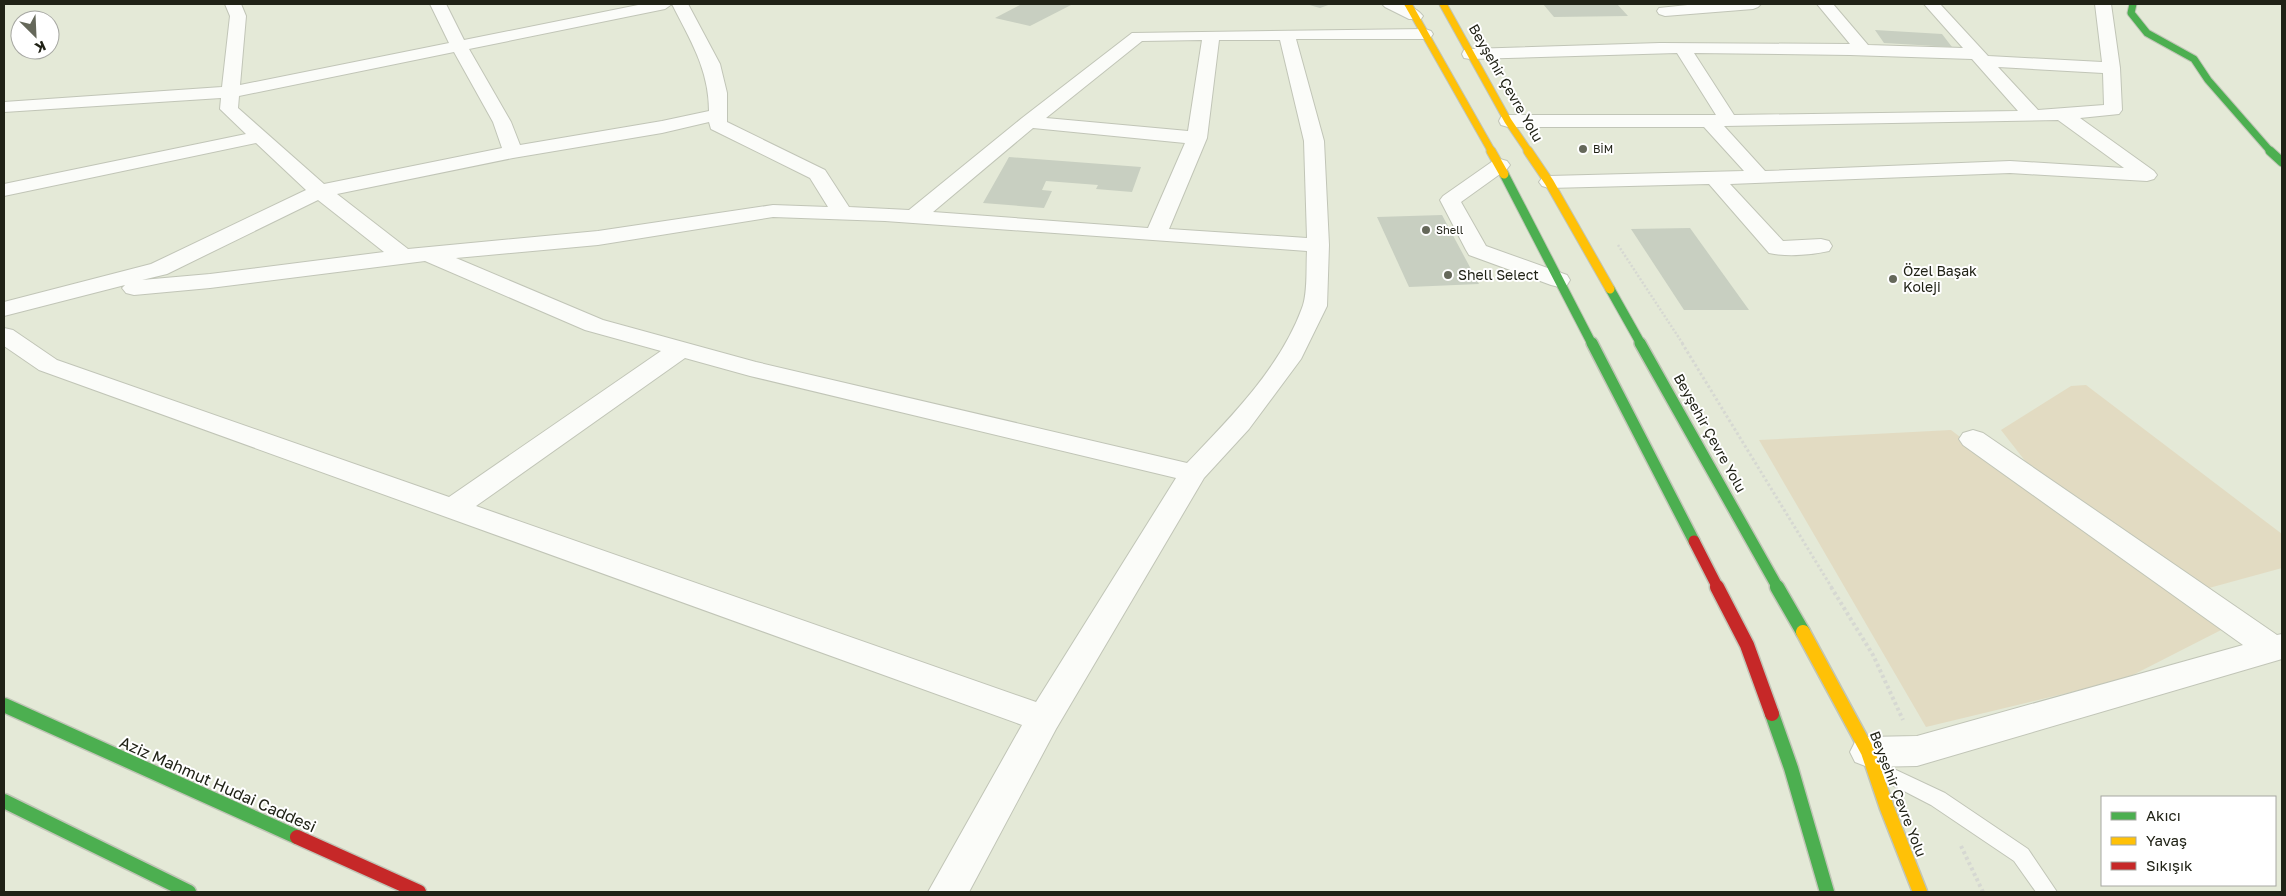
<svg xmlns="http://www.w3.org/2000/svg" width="2286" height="896" font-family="'Golos Text',sans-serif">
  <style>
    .green { fill: #e2dbc2 }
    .building { fill: #c8cfc1 }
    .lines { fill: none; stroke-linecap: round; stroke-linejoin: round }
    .lane-casing { stroke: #c1c5b7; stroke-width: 2 }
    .street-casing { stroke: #c1c5b7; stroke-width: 2 }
    .fast-far3-casing { stroke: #c1c5b7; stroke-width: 9 }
    .fast-far2-casing { stroke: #c1c5b7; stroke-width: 11 }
    .fast-far1-casing { stroke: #c1c5b7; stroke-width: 14 }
    .fast-casing { stroke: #c1c5b7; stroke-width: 17 }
    .slow-far2-casing { stroke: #c1c5b7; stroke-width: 9 }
    .slow-far1-casing { stroke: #c1c5b7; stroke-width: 11 }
    .slow-casing { stroke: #c1c5b7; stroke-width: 17 }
    .jam-far1-casing { stroke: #c1c5b7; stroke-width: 14 }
    .jam-casing { stroke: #c1c5b7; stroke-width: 17 }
    .path-far2 { stroke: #d6d8d2; stroke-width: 2.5; stroke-dasharray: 2 2; stroke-linecap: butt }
    .path-far1 { stroke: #d6d8d2; stroke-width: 3; stroke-dasharray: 2.5 2.5; stroke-linecap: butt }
    .path { stroke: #d6d8d2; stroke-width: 4; stroke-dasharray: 3 3; stroke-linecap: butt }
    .lane { fill: #fbfcf9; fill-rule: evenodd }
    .street { fill: #fbfcf9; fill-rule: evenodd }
    .fast-far3 { stroke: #4caf50; stroke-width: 7 }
    .fast-far2 { stroke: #4caf50; stroke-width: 9 }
    .fast-far1 { stroke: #4caf50; stroke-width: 11 }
    .fast { stroke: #4caf50; stroke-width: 14 }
    .slow-far2 { stroke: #ffc107; stroke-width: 7 }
    .slow-far1 { stroke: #ffc107; stroke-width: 9 }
    .slow { stroke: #ffc107; stroke-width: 14 }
    .jam-far1 { stroke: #c62828; stroke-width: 11 }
    .jam { stroke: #c62828; stroke-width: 14 }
    .poi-dot { fill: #65685a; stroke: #fff; stroke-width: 2 }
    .labels { text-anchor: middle; stroke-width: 4; stroke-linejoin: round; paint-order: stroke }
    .far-poi-label { font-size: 11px; fill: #202216; stroke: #fff; text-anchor: start }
    .street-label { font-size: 14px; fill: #202216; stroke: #fff }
    .poi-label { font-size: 14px; fill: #202216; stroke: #fff; text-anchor: start }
    .near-street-label { font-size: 16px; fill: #202216; stroke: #fff }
  </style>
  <rect width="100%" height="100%" fill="#e4e9d7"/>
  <g class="green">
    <polygon points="2086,385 2282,534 2282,568 2209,588 2037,476 2001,430 2071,386"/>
    <polygon points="1951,430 2064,516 2227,627 2125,679 1926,727 1759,440"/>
  </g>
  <g class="building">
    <polygon points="1022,4 1073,4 1030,26 995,18"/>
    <polygon points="1306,4 1331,4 1320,8"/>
    <polygon points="1543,4 1617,4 1628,16 1554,17"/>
    <polygon points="1875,30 1942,34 1952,47 1884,43"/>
    <polygon points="1009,157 1141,167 1132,192 1096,189 1098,185 1046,181 1042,190 1052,191 1044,208 983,203"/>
    <polygon points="1442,215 1479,284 1409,287 1377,217"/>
    <polygon points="1690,228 1749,310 1684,310 1631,229"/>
  </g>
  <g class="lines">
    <g class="lane-casing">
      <polygon id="lane" points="1879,762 1945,793 2028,849 2057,892 2036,892 2014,861 1931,805 1873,775 1870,770 1873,765"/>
    </g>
    <g class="street-casing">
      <g id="street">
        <path d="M225 4H241L246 16 240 85 449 43 430 4H446L464 40 643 4H688L720 64 727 93V122L825 170 849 207 909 210 1022 118 1132 33 1425 29 1431 31 1433 34 1431 37 1425 39H1296L1324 141 1329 245 1327 306 1301 359 1249 429 1204 478 1056 729 969 892H928L1022 725 39 370 4 346V328L13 330 57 360 449 497 661 351 585 330 425 261 210 288 134 295 126 293 122 288 125 285 4 316V302L151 264 306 190 256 143 4 196V184L246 134 220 109 221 98 4 112V102L222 87 230 16ZM672 4C690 40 709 69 709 111L662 121 520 145 511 122 469 49 665 9ZM1202 40 1188 131 1046 118 1142 41ZM1219 40H1280L1304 141 1307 238 1169 229 1207 138ZM454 52 493 122 502 148 324 184 238 108 239 96ZM709 122 711 129 810 178 828 207 773 205 598 231 408 249 337 194 513 158 662 133ZM1033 128 1185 143 1148 228 933 212ZM318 200 384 252 210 274 142 280 167 274ZM773 217 885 221 1307 251C1306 266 1308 294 1302 308 1280 368 1231 417 1187 463L756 362 603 320 456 258 598 245ZM685 358 750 376 1176 478 1036 702 476 506Z"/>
        <path d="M1382 4C1396 3 1414 4 1423 16L1421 19H1409L1385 7Z"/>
        <polygon points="1697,4 1761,4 1758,7 1753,9 1665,16 1659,14 1657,11 1659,8"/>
        <path d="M1817 4H1833L1868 45 1963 48 1924 4H1940L1988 56 2102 62 2095 4H2111L2120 68 2122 110 2119 114 2080 118 2154 171 2157 175 2154 179 2147 181 2010 173 1730 184 1783 241 1821 239 1829 241 1832 246 1829 251C1811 255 1787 257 1769 253L1709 184 1549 188 1542 186 1539 182 1542 178 1549 176 1744 171 1704 127H1508L1501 125 1499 121 1501 117 1508 115H1716L1677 53 1470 59 1464 58 1462 54 1464 50 1470 49 1660 43 1850 44ZM1694 53 1850 55 1972 59 2018 111 1734 115ZM1998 67 2103 73 2104 105 2038 110ZM2058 120 2124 168 2010 161 1765 171 1724 126Z"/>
        <polygon points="1500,159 1507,161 1510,165 1507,169 1461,202 1486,246 1567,275 1570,280 1567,285 1559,287 1551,285 1469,255 1466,250 1440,200 1443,196 1493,161"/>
        <polygon points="1973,430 1983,433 2277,635 2282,634 2282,659 1917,766 1868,767 1855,762 1850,752 1855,742 1868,737 1917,736 2243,645 1963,445 1959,439 1963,433"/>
      </g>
    </g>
    <g class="fast-far3-casing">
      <polyline id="fast-far3" points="2133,4 2131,13 2147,33 2194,59 2208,80 2271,152"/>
    </g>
    <g class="fast-far2-casing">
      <g id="fast-far2">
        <polyline points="2270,151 2282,162"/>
        <polyline points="1504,174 1592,344"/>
        <polyline points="1610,289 1641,344"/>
      </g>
    </g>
    <g class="fast-far1-casing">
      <g id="fast-far1">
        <polyline points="1592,343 1694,541"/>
        <polyline points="1640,343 1778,588"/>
      </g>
    </g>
    <g class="fast-casing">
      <g id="fast">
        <polyline points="1777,587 1803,632"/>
        <polyline points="4,705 297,837"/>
        <polyline points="1772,714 1791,768 1827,892"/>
        <polyline points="4,801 189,892"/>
      </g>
    </g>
    <g class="slow-far2-casing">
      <g id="slow-far2">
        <polyline points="1408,4 1492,152"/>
        <polyline points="1443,4 1508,121 1529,152"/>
      </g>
    </g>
    <g class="slow-far1-casing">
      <g id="slow-far1">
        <polyline points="1491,151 1504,174"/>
        <polyline points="1528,151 1549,182 1610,289"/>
      </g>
    </g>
    <g class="slow-casing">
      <polyline id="slow" points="1803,632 1868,752 1887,808 1920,892"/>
    </g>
    <g class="jam-far1-casing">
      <polyline id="jam-far1" points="1694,541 1718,588"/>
    </g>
    <g class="jam-casing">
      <g id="jam">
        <polyline points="1717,587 1747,645 1772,714"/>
        <polyline points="297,837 419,892"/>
      </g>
    </g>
    <polyline class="path-far2" points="1618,245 1683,344"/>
    <polyline class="path-far1" points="1682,343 1832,588"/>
    <g class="path">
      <polyline points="1831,587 1873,655 1903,720"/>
      <polyline points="1961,846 1983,892"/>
    </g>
    <use href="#lane" class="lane"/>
    <use href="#street" class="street"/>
    <use href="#fast-far3" class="fast-far3"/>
    <use href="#fast-far2" class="fast-far2"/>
    <use href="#fast-far1" class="fast-far1"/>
    <use href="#fast" class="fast"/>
    <use href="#slow-far2" class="slow-far2"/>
    <use href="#slow-far1" class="slow-far1"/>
    <use href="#slow" class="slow"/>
    <use href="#jam-far1" class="jam-far1"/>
    <use href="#jam" class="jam"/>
  </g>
  <g class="poi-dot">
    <circle cx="1583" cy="149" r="5"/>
    <circle cx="1426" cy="230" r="5"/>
    <circle cx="1448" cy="275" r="5"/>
    <circle cx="1893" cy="279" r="5"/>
  </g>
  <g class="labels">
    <g class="far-poi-label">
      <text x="1593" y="153">BİM</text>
      <text x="1436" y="234">Shell</text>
    </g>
    <g class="street-label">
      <text transform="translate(1506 83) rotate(60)" y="5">Beyşehir Çevre Yolu</text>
      <text transform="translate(1710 433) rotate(61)" y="5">Beyşehir Çevre Yolu</text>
      <text transform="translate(1898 794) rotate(69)" y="5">Beyşehir Çevre Yolu</text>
    </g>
    <g class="poi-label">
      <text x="1903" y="276">Özel Başak<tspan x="1903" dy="16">Koleji</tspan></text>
      <text x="1458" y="280">Shell Select</text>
    </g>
    <g class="near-street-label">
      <text transform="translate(218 784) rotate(24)" y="6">Aziz Mahmut Hudai Caddesi</text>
    </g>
  </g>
  <rect width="2286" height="896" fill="none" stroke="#202216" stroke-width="10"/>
  <rect x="2101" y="796" width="175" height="90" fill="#ffffff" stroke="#a6a7a2"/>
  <rect x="2111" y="812" width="25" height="8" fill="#4caf50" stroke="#a6a7a2"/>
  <text x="2146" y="821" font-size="15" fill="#202216">Akıcı</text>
  <rect x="2111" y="837" width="25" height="8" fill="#ffc107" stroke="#a6a7a2"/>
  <text x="2146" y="846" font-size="15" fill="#202216">Yavaş</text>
  <rect x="2111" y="862" width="25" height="8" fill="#c62828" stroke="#a6a7a2"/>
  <text x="2146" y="871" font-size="15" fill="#202216">Sıkışık</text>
  <g transform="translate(35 35) rotate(156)"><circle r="24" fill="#ffffff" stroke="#a6a7a2"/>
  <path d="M0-4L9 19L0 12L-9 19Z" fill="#65685a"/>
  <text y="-8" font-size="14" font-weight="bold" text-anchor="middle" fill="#202216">K</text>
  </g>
</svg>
